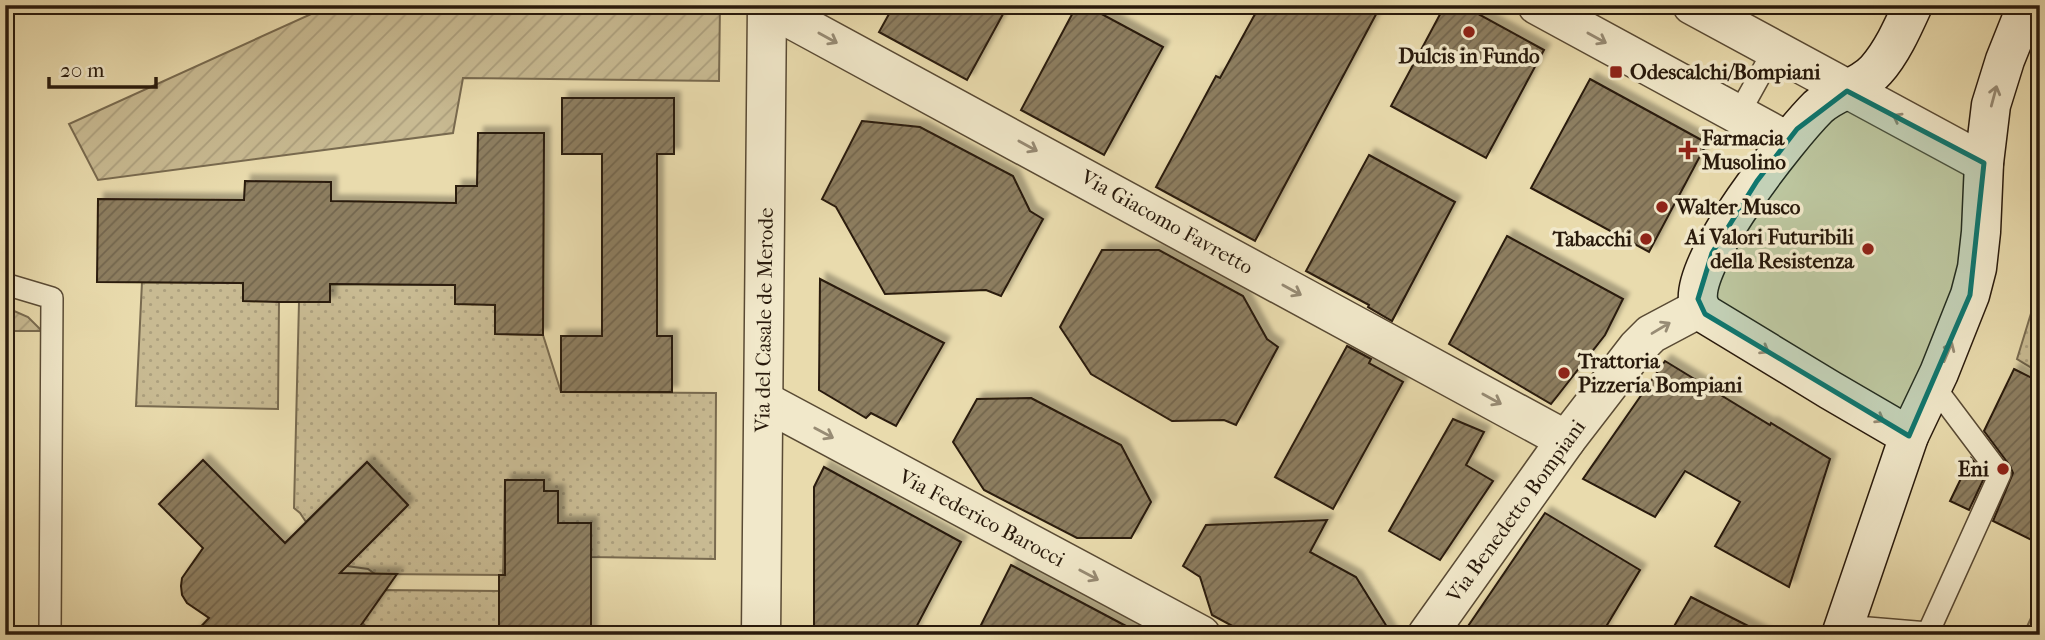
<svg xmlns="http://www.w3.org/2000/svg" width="2045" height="640" font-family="'IM FELL French Canon',serif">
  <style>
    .grass { fill: url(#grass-dots); stroke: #786a4f; stroke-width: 2 }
    .garden { fill: url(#garden-furrows); stroke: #786a4f; stroke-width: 2 }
    .building { fill: url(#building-hatch); stroke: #291a0c; stroke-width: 2; filter: url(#shadow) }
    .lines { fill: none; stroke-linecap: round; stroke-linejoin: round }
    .service-casing { stroke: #594a34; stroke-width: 24 }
    .minor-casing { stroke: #594a34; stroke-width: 41 }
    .secondary-casing { stroke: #291a0c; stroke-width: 41 }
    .service { stroke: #f1e8ca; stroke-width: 21 }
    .minor { stroke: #f1e8ca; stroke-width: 38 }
    .secondary { stroke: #f1e8ca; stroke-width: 38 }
    .oneway { stroke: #978b74 }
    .marked { fill: #0f766e; fill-opacity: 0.2; stroke: #0f766e; stroke-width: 5; stroke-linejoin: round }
    .poi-dot { fill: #8f2418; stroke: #f1e8ca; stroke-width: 2.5 }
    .labels { text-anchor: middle; stroke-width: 7; stroke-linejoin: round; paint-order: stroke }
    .poi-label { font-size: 21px; font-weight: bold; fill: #291a0c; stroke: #f1e8ca; text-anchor: start }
    .street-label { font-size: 21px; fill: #291a0c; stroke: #f1e8ca }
  </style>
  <defs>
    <pattern id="grass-dots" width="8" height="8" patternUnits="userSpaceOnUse" patternTransform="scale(1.75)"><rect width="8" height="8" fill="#c8ba92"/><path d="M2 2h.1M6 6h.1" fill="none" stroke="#ac9f7d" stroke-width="1.8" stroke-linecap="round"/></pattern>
    <pattern id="garden-furrows" width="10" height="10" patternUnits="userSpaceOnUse" patternTransform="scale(1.75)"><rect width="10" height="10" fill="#c8ba92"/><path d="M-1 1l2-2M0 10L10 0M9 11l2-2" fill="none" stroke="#ac9f7d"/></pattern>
    <pattern id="building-hatch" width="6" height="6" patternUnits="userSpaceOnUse" patternTransform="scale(1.75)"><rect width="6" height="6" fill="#8d7e60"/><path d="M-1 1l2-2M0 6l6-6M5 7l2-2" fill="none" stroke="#73664e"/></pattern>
    <filter id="shadow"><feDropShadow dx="6" dy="-6" stdDeviation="2" flood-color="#0004"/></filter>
  </defs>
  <rect width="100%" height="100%" fill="#e9dbad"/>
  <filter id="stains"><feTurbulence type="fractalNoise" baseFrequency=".00286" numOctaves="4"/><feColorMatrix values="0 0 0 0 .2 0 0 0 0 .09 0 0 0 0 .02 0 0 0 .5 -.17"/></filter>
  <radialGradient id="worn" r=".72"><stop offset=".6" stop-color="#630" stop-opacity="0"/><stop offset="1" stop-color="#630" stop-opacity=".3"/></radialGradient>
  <g class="grass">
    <polygon points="142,282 243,283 244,301 279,301 278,409 136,406"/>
    <polygon points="330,284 455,285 455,304 495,304 495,334 543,335 561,392 716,393 715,559 591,557 591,523 558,523 558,491 544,491 543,480 505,481 503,575 375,574 368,569 347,566 408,505 367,462 306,522 300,513 294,508 299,302"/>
    <polygon points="2040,284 2040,373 2017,359"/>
    <polygon points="381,590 499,591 499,635 374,635 350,610"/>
    <polygon points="2040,599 2040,635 2023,635"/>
    <polygon points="591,632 714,634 714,635 591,635"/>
  </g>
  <g class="garden">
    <polygon points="331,5 720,5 719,81 463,78 453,133 98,180 69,124"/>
    <polygon points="5,307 28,317 42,331 5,331"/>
  </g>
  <g class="building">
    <polygon points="894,5 1008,5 967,80 879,32"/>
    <polygon points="1077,5 1085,5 1163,47 1104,155 1021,110"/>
    <polygon points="1260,5 1381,5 1255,241 1156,187 1216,76 1220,78"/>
    <polygon points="1445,5 1462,5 1544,50 1486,158 1391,106"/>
    <polygon points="1590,79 1707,143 1649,252 1531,188"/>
    <polygon points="562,98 674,98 674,154 657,154 657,336 672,336 672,392 561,392 561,336 602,336 602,154 562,154"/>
    <polygon points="862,121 920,127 1013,176 1030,211 1043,219 1001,296 986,290 885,294 836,207 822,199"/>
    <polygon points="478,133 544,133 543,335 495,334 495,305 455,304 455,285 330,284 330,302 279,302 243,301 243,283 97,282 98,199 244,200 245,181 331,182 331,201 456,203 456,186 477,186"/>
    <polygon points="1369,155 1455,202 1392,321 1368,307 1369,305 1306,271"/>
    <polygon points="1507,236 1623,299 1605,335 1551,404 1449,344"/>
    <polygon points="1102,250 1159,250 1243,296 1267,339 1278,347 1236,425 1224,420 1172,421 1091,374 1060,327"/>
    <polygon points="820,279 944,343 896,426 871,413 866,418 819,390"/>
    <polygon points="1347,346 1371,359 1369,363 1403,382 1333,509 1275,477"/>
    <polygon points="1665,361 1770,425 1771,423 1830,459 1789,587 1715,546 1740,502 1685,471 1655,517 1583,479"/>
    <polygon points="2014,369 2040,382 2040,544 1993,521 2013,473 2010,466 1984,431"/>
    <polygon points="1031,398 1121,445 1151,502 1131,538 1077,538 984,490 953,442 977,399"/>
    <polygon points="1453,419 1484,432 1466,465 1493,481 1440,560 1389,531"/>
    <polygon points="1971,458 1985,476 1969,510 1950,501"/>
    <polygon points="203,460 285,543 367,462 408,505 340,573 397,574 354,635 193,635 209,618 187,603 182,595 181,586 182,578 203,548 159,504"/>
    <polygon points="824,467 961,542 912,635 814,635 814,487"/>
    <polygon points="505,480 544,480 544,491 558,491 558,523 591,523 591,635 499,635 499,575 505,575"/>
    <polygon points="1545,513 1640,570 1601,635 1462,635"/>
    <polygon points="1327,520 1310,552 1356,577 1392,635 1249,635 1212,615 1200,577 1183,566 1206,525"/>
    <polygon points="1011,565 1143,635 976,635"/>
    <polygon points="1691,597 1766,635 1669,635"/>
  </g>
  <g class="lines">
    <g class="service-casing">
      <g id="service">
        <polyline points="1738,115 1774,50"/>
        <polyline points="5,284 52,298 50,635"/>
        <polyline points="1844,626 1928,633 2000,474 1933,385"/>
      </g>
    </g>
    <g class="minor-casing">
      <g id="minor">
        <polyline points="1537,5 1787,141"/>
        <polyline points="1692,5 1984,163"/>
        <polyline points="767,6 1566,440"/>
        <polyline points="764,401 1201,635"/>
        <polyline points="761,635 767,5"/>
        <polyline points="1427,635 1566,440 1637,348 1651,334 1700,308"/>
      </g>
    </g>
    <g class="secondary-casing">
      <g id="secondary">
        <path d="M1909 436 1830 390 1705 314C1702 310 1699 306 1698 300 1693 258 1787 138 1818 107 1835 91 1860 88 1876 70 1892 52 1903 27 1913 5"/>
        <polyline points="1841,635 1909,436 1939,373 1970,295 1977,268 1981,232 1984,163 1991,105 2005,60 2027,5"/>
      </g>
    </g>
    <use href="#service" class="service"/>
    <use href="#minor" class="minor"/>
    <use href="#secondary" class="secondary"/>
  </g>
  <defs><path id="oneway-shaft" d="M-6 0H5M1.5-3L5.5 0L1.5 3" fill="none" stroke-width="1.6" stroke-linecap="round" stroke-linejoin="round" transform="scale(1.75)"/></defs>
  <g class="oneway">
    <use href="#oneway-shaft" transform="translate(828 38) rotate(29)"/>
    <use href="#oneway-shaft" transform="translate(1597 38) rotate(29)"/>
    <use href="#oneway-shaft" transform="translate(1994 96) rotate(-75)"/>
    <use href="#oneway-shaft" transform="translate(1902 120) rotate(-152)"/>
    <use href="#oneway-shaft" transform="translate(1028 146) rotate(29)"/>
    <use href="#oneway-shaft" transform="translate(1292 290) rotate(29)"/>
    <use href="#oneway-shaft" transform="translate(1661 328) rotate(-31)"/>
    <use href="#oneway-shaft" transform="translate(1760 347) rotate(31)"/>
    <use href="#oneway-shaft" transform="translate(1948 352) rotate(-67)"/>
    <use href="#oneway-shaft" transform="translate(1492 399) rotate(29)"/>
    <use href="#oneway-shaft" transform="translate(1875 416) rotate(30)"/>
    <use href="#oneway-shaft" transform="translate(824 433) rotate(28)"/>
    <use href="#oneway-shaft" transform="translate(1089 575) rotate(28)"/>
  </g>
  <path class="marked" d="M1847 91 1984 163 1970 295 1909 436 1705 314 1698 299 1712 253 1757 181 1797 129Z"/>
  <g class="poi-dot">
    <circle cx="1469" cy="32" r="7"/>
    <rect x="1609" y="65" width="14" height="14" rx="3.5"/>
    <path d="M1684.5 139.5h7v7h7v7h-7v7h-7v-7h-7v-7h7z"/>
    <circle cx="1662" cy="207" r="7"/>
    <circle cx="1646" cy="239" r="7"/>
    <circle cx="1868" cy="249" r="7"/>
    <circle cx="1564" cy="373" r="7"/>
    <circle cx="2003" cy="469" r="7"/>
  </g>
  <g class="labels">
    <g class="poi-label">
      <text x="1469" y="63" text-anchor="middle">Dulcis in Fundo</text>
      <text x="1630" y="79">Odescalchi/Bompiani</text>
      <text x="1702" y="145">Farmacia<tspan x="1702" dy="24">Musolino</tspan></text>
      <text x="1676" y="214">Walter Musco</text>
      <text x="1854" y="244" text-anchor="end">Ai Valori Futuribili<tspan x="1854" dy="24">della Resistenza</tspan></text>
      <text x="1632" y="246" text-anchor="end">Tabacchi</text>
      <text x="1578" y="368">Trattoria<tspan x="1578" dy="24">Pizzeria Bompiani</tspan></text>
      <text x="1989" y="476" text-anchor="end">Eni</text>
    </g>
    <g class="street-label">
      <text transform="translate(1167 222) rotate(29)" y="7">Via Giacomo Favretto</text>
      <text transform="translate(764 320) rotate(-89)" y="7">Via del Casale de Merode</text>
      <text transform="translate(1516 511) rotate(-54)" y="7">Via Benedetto Bompiani</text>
      <text transform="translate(982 518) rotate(28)" y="7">Via Federico Barocci</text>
    </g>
  </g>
  <rect width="2045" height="640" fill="none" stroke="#e9dbad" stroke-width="28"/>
  <rect x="7" y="7" width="2031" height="626" fill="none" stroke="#291a0c" stroke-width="3.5"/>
  <rect x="14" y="14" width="2017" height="612" fill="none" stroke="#291a0c" stroke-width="2"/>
  <path d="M49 77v10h107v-10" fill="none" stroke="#291a0c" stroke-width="3.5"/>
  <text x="60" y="77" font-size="21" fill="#291a0c" stroke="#f1e8ca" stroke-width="5" paint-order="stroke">20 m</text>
  <rect width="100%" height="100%" filter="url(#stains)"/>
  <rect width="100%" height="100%" fill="url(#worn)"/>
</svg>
